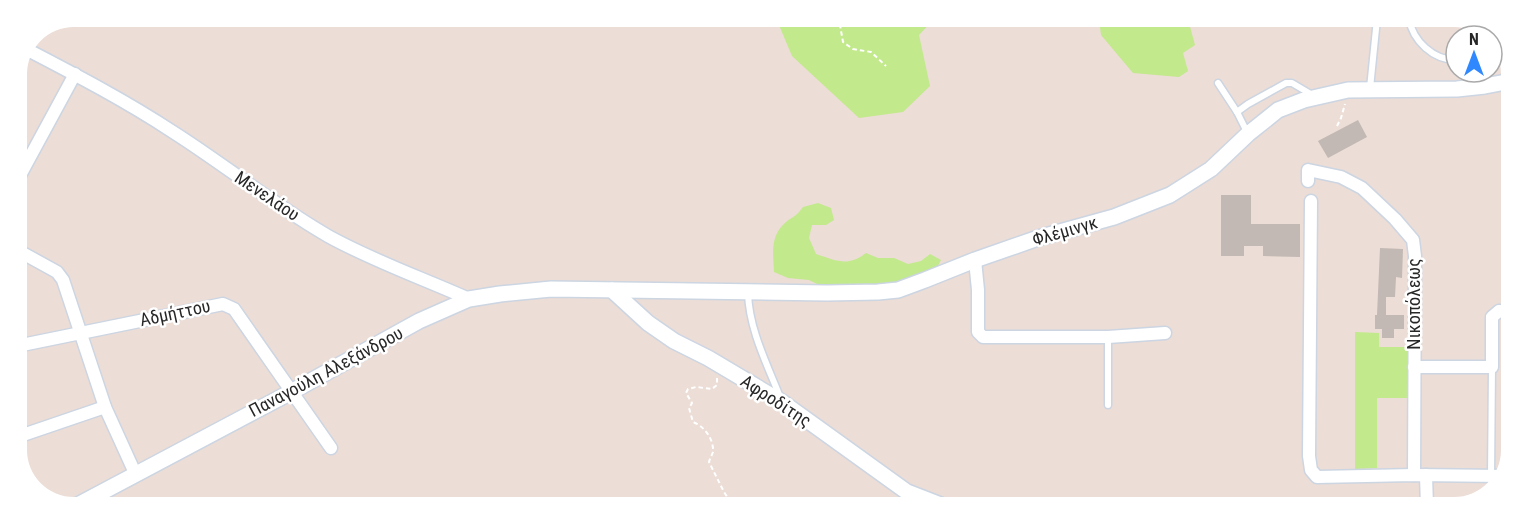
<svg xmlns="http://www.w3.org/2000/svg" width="1528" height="524" font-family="'Roboto Condensed',sans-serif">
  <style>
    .green { fill: #c2e98c }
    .building { fill: #c2b8b4 }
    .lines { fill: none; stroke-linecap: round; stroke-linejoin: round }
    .service-casing { stroke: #ccd5e2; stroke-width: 9 }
    .minor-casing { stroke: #ccd5e2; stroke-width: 15 }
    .tertiary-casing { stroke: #ccd5e2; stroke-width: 18 }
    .path { stroke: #fff; stroke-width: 2; stroke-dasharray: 4.5 3; stroke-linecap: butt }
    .service { stroke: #fff; stroke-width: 6 }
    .minor { stroke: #fff; stroke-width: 12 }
    .tertiary { stroke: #fff; stroke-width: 15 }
    .labels { text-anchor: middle; stroke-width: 5; stroke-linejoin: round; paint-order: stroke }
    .street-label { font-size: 18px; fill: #272727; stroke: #fff }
  </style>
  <rect width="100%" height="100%" fill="#ecddd6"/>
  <g class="green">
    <polygon points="776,18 935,18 919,35 930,86 903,112 859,118 792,56"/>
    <polygon points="1099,19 1184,19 1189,23 1195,45 1183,53 1188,71 1179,77 1133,73 1101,35"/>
    <path d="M818 203 831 208 834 220 826 225H812L809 238 816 254C837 261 848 267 866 253L878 258H894L908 264 921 261 930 254 941 260 934 273 890 286 854 290 847 284 842 288 821 286 809 280 788 278 774 272C773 254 770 236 785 223 793 216 795 218 803 207Z"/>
    <polygon points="1355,332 1379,333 1379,347 1412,347 1411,398 1377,398 1377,468 1355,469"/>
  </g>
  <g class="building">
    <polygon points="1358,120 1367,137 1328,158 1318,141"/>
    <polygon points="1221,195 1251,195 1251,224 1300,224 1300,257 1263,256 1263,246 1244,246 1244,256 1221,256"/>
    <polygon points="1380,248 1403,249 1402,278 1396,277 1395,297 1386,297 1386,315 1404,315 1404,329 1394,329 1394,338 1382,338 1382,329 1375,329 1375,315 1377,315"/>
  </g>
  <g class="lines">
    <g class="service-casing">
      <g id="service">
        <path d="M1409 19C1413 41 1433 60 1456 60"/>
        <polyline points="1484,72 1485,85"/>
        <polyline points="1218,83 1237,112 1248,134"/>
        <polyline points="1370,88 1377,19"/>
        <polyline points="1237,112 1248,104 1286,83 1292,83 1314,96"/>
        <path d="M748 293C749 329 767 364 780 397"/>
        <polyline points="1108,337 1108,405"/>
        <polyline points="1491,476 1492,367"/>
      </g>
    </g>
    <g class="minor-casing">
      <g id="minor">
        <path d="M26 49C76 75 126 101 173 132 225 165 274 205 328 236 373 261 422 278 469 299"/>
        <polyline points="17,181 75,74"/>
        <polyline points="1308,181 1308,170 1341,177 1362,188 1395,219 1413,240 1415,256 1414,475"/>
        <polyline points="1311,201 1309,456 1311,470 1317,477 1414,475 1503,476"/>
        <polyline points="17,250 57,272 63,280 105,407 135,473"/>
        <polyline points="975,260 978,290 978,332 983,337 1108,337 1165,333"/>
        <polyline points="17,346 223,304 234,309 331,448"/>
        <polyline points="1414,367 1492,367 1492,317 1499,311 1510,313"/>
        <polyline points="17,437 105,407"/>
        <polyline points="1426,475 1427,507"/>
      </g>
    </g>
    <g class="tertiary-casing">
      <g id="tertiary">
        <polyline points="612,290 648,323 674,341 708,358 782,402 907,492 943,506"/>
        <polyline points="78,505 291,392 419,321 469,299 500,294 551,289 827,293 878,292 898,290 925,280 975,260 1038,238 1114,217 1170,195 1211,169 1248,134 1278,110 1304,100 1348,90 1457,89 1485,86 1511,81"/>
      </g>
    </g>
    <g class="path">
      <polyline points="845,18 840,25 843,42 853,49 871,52 886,66"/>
      <polyline points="1337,126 1341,118 1345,104"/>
      <path d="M717 378V385L712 389 696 387 688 389 686 393 692 403 689 408 693 422C704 426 714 439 713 452 712 455 710 458 709 462L724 492 730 501 745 503 761 502 763 506"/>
    </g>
    <use href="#service" class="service"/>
    <use href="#minor" class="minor"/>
    <use href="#tertiary" class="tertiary"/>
  </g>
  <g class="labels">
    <g class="street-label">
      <text transform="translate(267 196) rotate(34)" y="6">Μενελάου</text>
      <text transform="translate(1065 231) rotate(-16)" y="6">Φλέμινγκ</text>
      <text transform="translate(1414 304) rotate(-90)" y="6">Νικοπόλεως</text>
      <text transform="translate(175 313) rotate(-12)" y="6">Αδμήττου</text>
      <text transform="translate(326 372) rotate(-28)" y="6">Παναγούλη Αλεξάνδρου</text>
      <text transform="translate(776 401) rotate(33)" y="6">Αφροδίτης</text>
    </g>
  </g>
  <path d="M0 0H1528V524H0ZM74 27H1454A47 47 0 0 1 1501 74V450A47 47 0 0 1 1454 497H74A47 47 0 0 1 27 450V74A47 47 0 0 1 74 27Z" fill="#fff" fill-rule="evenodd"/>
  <g transform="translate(1474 54)"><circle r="28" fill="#ffffff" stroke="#a9a9a9" stroke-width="1.5"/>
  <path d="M0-4.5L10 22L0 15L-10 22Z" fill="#3088ff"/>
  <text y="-9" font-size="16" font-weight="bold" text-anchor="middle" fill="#272727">N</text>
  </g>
</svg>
